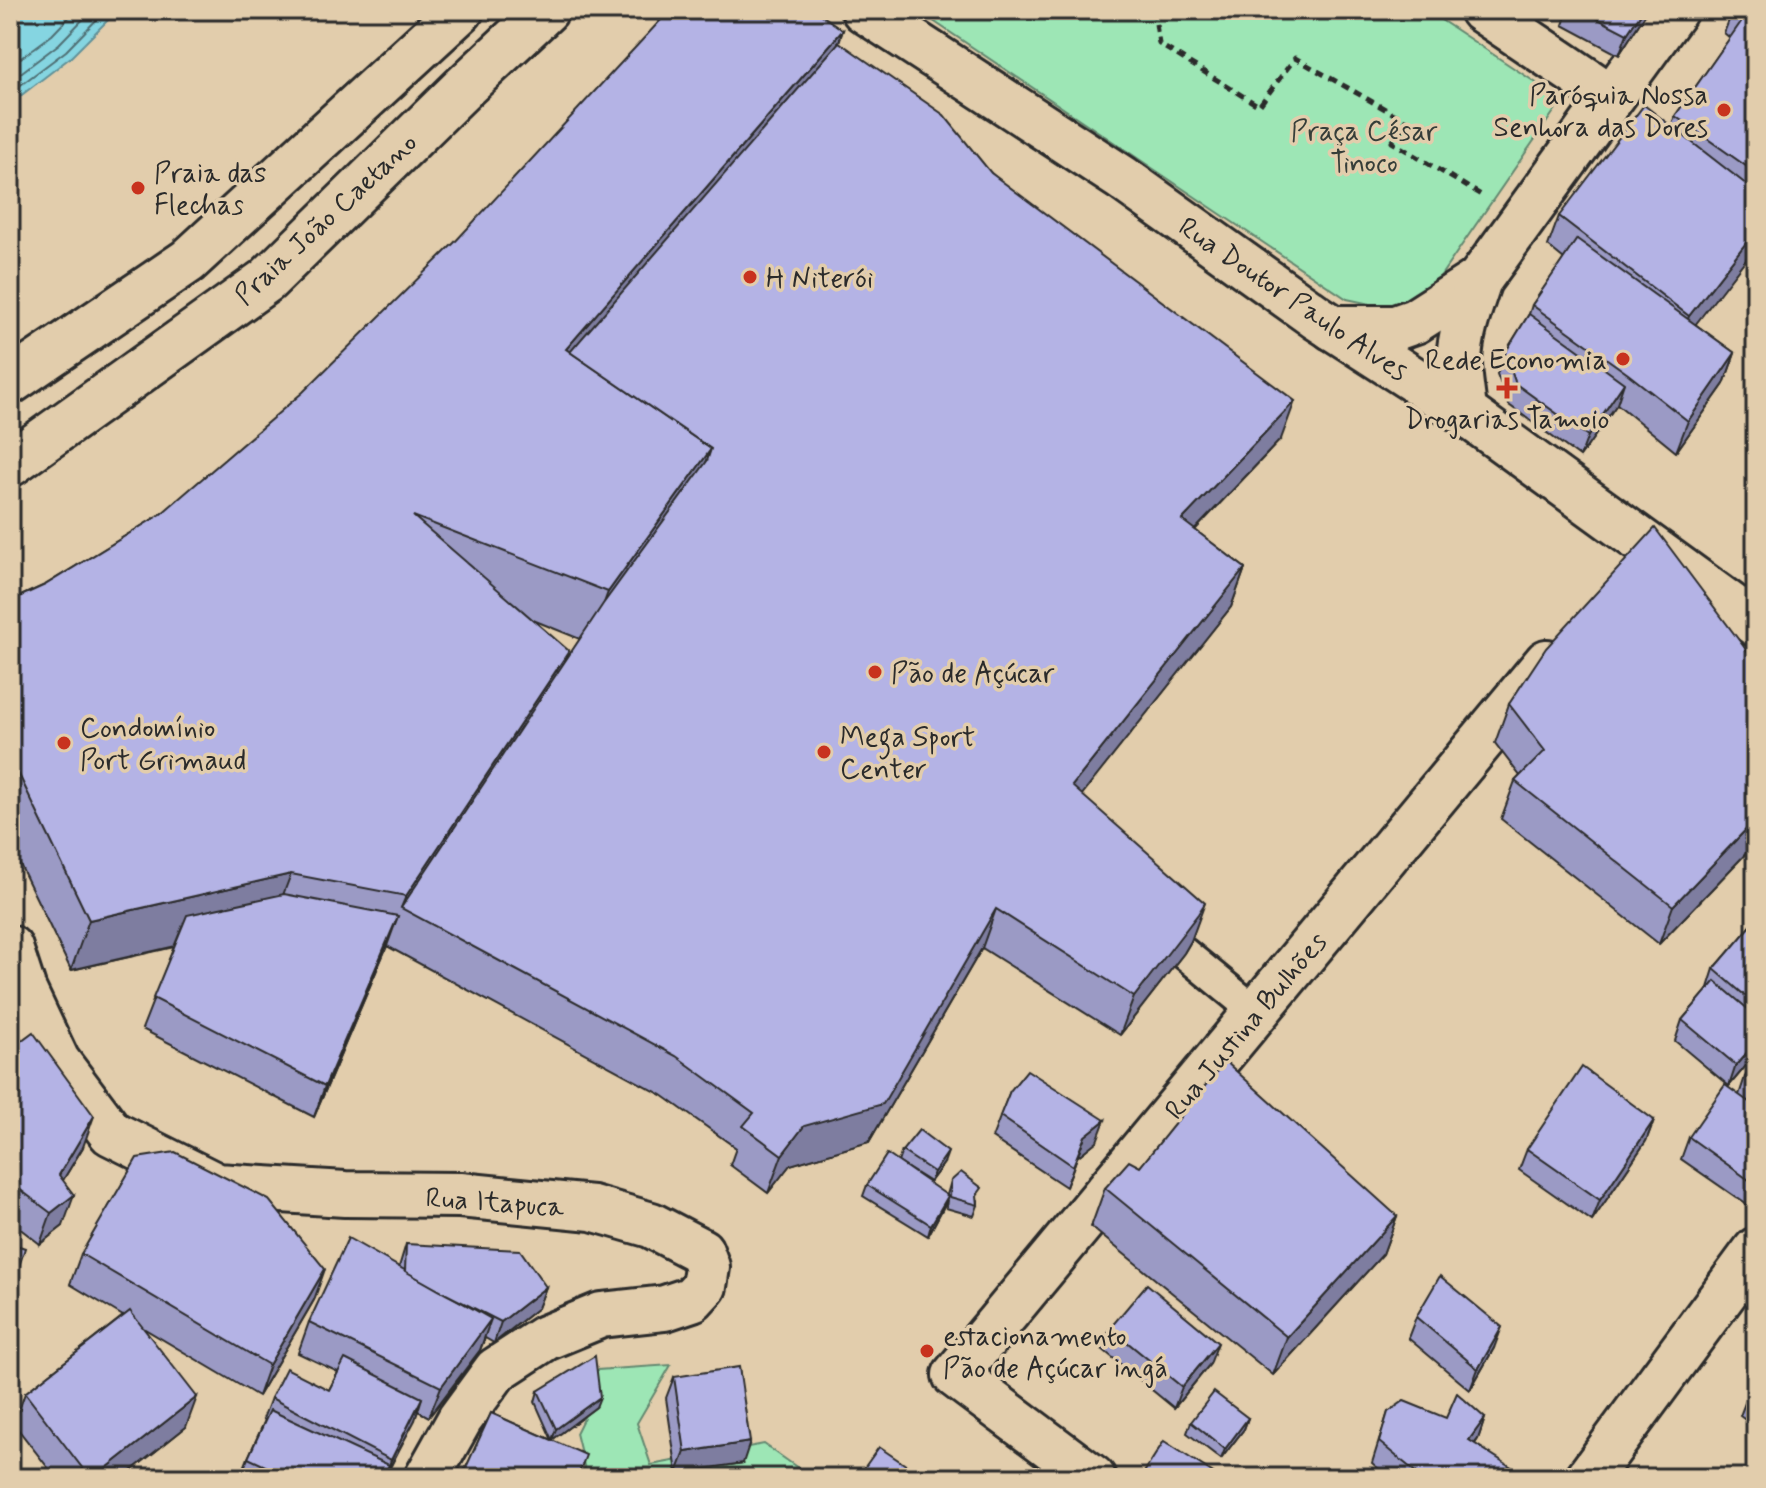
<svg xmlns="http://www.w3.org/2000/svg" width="1766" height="1488" font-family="Mynerve,sans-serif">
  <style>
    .green { fill: #9de6b5; stroke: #648870; stroke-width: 2 }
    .water { fill: #85d5e1; stroke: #619198; stroke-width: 2 }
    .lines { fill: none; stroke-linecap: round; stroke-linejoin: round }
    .shore { stroke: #4f6f74; stroke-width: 2 }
    .service-casing { stroke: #2b2b2b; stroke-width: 36 }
    .pedestrian-casing { stroke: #2b2b2b; stroke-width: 50 }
    .minor-casing { stroke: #2b2b2b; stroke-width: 50 }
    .tertiary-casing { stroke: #2b2b2b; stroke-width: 50 }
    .secondary-casing { stroke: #2b2b2b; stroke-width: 50 }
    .path { stroke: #2b2b2b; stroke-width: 5; stroke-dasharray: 8 6; stroke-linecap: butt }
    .service { stroke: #e2cdac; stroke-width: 30 }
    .pedestrian { stroke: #e2cdac; stroke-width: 44 }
    .minor { stroke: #e2cdac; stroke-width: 44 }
    .tertiary { stroke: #e2cdac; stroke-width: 44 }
    .secondary { stroke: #e2cdac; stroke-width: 44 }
    .wall { fill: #9b9ac5; stroke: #2b2b2b; stroke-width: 2; fill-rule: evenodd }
    .shaded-wall { fill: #7e7da0; stroke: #2b2b2b; stroke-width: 2 }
    .building { fill: #b4b3e5; stroke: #2b2b2b; stroke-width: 2 }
    .poi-dot { fill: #c8321e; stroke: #e2cdac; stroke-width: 3 }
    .labels { text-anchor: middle; stroke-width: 7; stroke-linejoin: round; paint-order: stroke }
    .poi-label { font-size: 28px; fill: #2b2b2b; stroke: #e2cdac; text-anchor: start }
    .park-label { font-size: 28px; fill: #363e39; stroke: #e2cdac }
    .street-label { font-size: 28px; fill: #2b2b2b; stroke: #e2cdac }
  </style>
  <rect width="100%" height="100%" fill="#e2cdac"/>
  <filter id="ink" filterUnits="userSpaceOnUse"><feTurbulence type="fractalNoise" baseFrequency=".0125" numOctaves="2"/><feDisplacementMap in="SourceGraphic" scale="16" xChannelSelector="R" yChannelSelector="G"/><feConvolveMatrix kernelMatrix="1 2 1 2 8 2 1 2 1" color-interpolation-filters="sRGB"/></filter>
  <g filter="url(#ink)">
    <g class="green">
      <polygon points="917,10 1426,10 1562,100 1437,281 1398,310 1347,299"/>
      <polygon points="671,1365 637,1423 651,1465 764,1444 812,1478 587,1478 576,1433 592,1401 582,1371"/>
    </g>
    <polygon class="water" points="10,10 118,10 71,57 10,104"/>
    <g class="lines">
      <g class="shore">
        <polyline points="10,66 52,35 76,10"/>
        <polyline points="10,81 59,44 92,10"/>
        <polyline points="10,93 66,51 106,10"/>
      </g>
      <g class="service-casing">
        <polyline id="service" points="1184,953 1256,1012"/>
      </g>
      <g class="pedestrian-casing">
        <polyline id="pedestrian" points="10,382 188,261 461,10"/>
      </g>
      <g class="minor-casing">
        <g id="minor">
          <polyline points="1482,10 1611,97"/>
          <polyline points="10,948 24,991 57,1061 111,1133 217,1186 345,1194 460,1195 592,1208 651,1225 701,1251 707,1267 704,1286 692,1299 665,1308 601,1315 545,1338 496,1370 460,1419 427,1478"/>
          <polyline points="1093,1478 955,1375 1547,662"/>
          <polyline points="1588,1478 1756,1250"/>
        </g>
      </g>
      <g class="tertiary-casing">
        <g id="tertiary">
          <polyline points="1333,328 1395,328 1415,321 1479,280"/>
          <path d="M1464 412C1463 396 1459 378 1459 361 1460 333 1470 307 1479 280L1675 10"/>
        </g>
      </g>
      <g class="secondary-casing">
        <g id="secondary">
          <polyline points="864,10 1122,178 1318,318 1464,412 1756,624"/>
          <polyline points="10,464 267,280 463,88 546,10"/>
        </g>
      </g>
      <polyline class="path" points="1154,10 1159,44 1259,106 1295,58 1408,122 1392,142 1481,195"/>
      <use href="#service" class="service"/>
      <use href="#pedestrian" class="pedestrian"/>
      <use href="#minor" class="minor"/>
      <use href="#tertiary" class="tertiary"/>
      <use href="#secondary" class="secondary"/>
    </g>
    <g class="wall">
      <polygon points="1568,10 1648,10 1619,55 1563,25"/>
      <polygon points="1733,10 1756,10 1756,246 1695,324 1735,353 1724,384 1676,452 1617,404 1580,457 1509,405 1497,374 1505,353 1529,314 1532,305 1564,259 1548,246 1559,216 1671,126 1675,116 1730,38 1724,33"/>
      <path d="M843 30 839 42 991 173 1281 439 1195 530 1245 568 1231 607 1081 795 1191 941 1184 953 1120 1035 982 948 869 1142 790 1165 768 1193 730 1165 736 1148 662 1095 387 946 314 1117 142 1029 174 947 71 970 10 844V601L45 585 161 514ZM533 620 580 639 565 662Z"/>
      <polygon points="1509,704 1756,843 1659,944 1501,819 1515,781 1520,776 1495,743"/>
      <polygon points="1756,920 1756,1054 1729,1086 1675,1041 1682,1020 1707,991 1714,969"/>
      <polygon points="10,1049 83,1147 63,1180 63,1226 40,1244 10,1221"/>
      <polygon points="1756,1061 1756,1211 1681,1159 1689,1137 1739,1095 1745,1077"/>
      <polygon points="1010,1091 1097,1141 1077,1157 1066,1187 992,1138"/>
      <polygon points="1654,1120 1646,1141 1592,1221 1519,1170 1527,1149"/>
      <polygon points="902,1151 944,1163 930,1182 898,1162"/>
      <polygon points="1140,1167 1397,1216 1383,1254 1273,1375 1091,1227 1105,1188"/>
      <polygon points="951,1181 978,1200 978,1205 974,1216 946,1208 947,1200 928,1236 863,1196 867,1185 947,1195"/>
      <polygon points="406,1244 546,1287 538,1308 494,1343 485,1338 480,1350 429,1417 418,1411 385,1478 240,1478 248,1458 265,1420 263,1419 271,1398 329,1390 338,1372 298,1353 309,1322 399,1267"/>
      <polygon points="81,1254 314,1300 258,1396 143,1328 186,1427 122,1478 56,1478 14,1424 25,1393 123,1316 70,1284"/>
      <polygon points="1416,1317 1494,1348 1470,1390 1408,1338"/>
      <polygon points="1110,1328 1210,1364 1174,1408 1102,1349"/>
      <polygon points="674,1377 743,1463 677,1473 666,1398"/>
      <polygon points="1756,1384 1756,1428 1740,1416 1748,1395"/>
      <polygon points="538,1391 596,1407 552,1440 577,1478 453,1478 462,1477 491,1413 552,1440 535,1402"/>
      <polygon points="1388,1412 1446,1418 1485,1418 1478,1439 1475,1444 1518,1478 1389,1478 1372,1463"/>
      <polygon points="1248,1418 1244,1429 1221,1459 1187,1433 1191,1422"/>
    </g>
    <g class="shaded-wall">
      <polygon points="1643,10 1648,10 1619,55 1627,34"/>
      <polygon points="843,30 825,80 574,370 566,349"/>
      <polygon points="1756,230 1756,246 1678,347 1689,316"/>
      <polygon points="1735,353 1724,384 1676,452 1688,421"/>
      <polygon points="1624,383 1617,404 1580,457 1588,436"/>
      <polygon points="1295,401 1281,439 1168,558 1182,520"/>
      <polygon points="711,449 693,499 590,642 608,592"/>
      <polygon points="1245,568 1231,607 1058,825 1072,786"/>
      <polygon points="569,651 550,702 401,908 406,896"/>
      <polygon points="1756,819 1756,843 1659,944 1673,906"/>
      <polygon points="291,874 272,924 71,970 89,920"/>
      <polygon points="1205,903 1191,941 1184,953 1120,1035 1134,997"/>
      <polygon points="996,909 982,948 869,1142 790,1165 768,1193 782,1155 804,1126"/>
      <polygon points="398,916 387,946 314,1117 325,1086"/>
      <polygon points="1756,1042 1756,1054 1729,1086 1736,1065"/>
      <polygon points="94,1116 83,1147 48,1205 59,1175"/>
      <polygon points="1105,1120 1097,1141 1077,1157 1066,1187 1085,1136"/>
      <polygon points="1654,1120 1646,1141 1592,1221 1600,1200"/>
      <polygon points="948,1152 944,1163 930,1182 934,1172"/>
      <polygon points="74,1195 63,1226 40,1244 51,1213"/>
      <polygon points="948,1196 944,1206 928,1236 931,1225"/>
      <polygon points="1397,1216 1383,1254 1273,1375 1287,1337"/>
      <polygon points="325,1269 314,1300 258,1396 269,1365"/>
      <polygon points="546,1287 538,1308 494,1343 501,1322"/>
      <polygon points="491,1319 480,1350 429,1417 441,1387"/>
      <polygon points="1502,1327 1494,1348 1470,1390 1478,1369"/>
      <polygon points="1218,1343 1210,1364 1174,1408 1182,1387"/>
      <polygon points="197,1397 186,1427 122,1478 94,1478"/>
      <polygon points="600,1397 596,1407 552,1440 556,1429"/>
      <polygon points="422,1398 415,1420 384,1478 391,1460"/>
      <polygon points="1248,1418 1244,1429 1221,1459 1225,1449"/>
      <polygon points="1485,1418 1478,1439 1461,1461 1469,1440"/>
      <polygon points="750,1442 743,1463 677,1473 685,1452"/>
    </g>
    <g class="building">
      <polygon points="670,10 814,10 843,30 566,349 711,449 608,592 413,516 569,651 406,896 291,874 89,920 10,756 10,601 45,585 161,514 303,392 454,243"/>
      <polygon points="1581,10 1643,10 1627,34"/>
      <polygon points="1748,12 1756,17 1756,173 1675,116"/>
      <polygon points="839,42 944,115 991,173 1295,401 1182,520 1245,568 1072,786 1205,903 1198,914 1134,997 996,909 883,1104 804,1126 782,1155 743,1126 754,1113 676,1056 401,908 603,604 707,461 711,449 570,352"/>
      <polygon points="1644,105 1756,192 1756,230 1689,316 1559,216"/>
      <polygon points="1577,239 1735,353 1688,421 1628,374 1532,305"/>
      <polygon points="1529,314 1624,383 1588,436 1516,384 1505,353"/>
      <polygon points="1655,528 1756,663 1756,819 1673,906 1515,781 1545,751 1509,704 1546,648"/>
      <polygon points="284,894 398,916 325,1086 153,998 187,915"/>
      <polygon points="1756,920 1756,1005 1714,969"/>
      <polygon points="1715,981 1756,1016 1756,1042 1736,1065 1682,1020"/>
      <polygon points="33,1032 94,1116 59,1175 74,1195 51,1213 10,1182 10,1049"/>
      <polygon points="1225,1061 1397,1216 1287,1337 1105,1188 1129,1161 1140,1167"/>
      <polygon points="1756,1061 1756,1085 1745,1077"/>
      <polygon points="1582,1067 1654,1120 1600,1200 1527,1149"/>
      <polygon points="1027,1070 1105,1120 1085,1136 1073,1166 1000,1116 1010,1091"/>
      <polygon points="1725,1085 1756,1107 1756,1185 1689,1137"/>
      <polygon points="919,1130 948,1152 934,1172 902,1151"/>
      <polygon points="175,1152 269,1200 325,1269 269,1365 81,1254 137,1158"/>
      <polygon points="887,1154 948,1196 931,1225 867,1185"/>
      <polygon points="961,1172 982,1188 977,1195 978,1205 950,1197 951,1181"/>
      <polygon points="348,1238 491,1319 441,1387 309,1322"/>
      <polygon points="10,1243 25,1248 10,1294"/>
      <polygon points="406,1244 520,1250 546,1287 501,1322 446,1294 405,1271"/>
      <polygon points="1440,1276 1502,1327 1478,1369 1416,1317"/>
      <polygon points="1147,1284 1218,1343 1182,1387 1110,1328"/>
      <polygon points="130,1311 197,1397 94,1478 90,1478 25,1393"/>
      <polygon points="595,1356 600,1397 556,1429 538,1391"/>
      <polygon points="345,1359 422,1398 391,1460 271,1398 286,1368 329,1390"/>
      <polygon points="739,1367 750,1442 685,1452 674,1377"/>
      <polygon points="1756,1384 1756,1401 1748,1395"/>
      <polygon points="1214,1392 1248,1418 1225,1449 1191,1422"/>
      <polygon points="1457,1393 1485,1418 1469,1440 1516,1470 1518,1478 1423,1478 1379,1442 1388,1412 1404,1401 1446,1418"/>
      <polygon points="270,1410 389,1465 383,1478 291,1478 248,1458"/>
      <polygon points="491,1413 586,1455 577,1478 471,1478 463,1474"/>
      <polygon points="1164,1441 1221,1478 1148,1478 1143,1474"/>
      <polygon points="879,1447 925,1478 857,1478"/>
      <polygon points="455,1474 465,1478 453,1478"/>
    </g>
  </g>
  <g class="poi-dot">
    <circle cx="1724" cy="110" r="8"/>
    <circle cx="138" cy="188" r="8"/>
    <circle cx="750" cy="277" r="8"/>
    <circle cx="1623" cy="359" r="8"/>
    <path d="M1503 376h8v8h8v8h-8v8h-8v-8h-8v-8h8z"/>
    <circle cx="875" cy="672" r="8"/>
    <circle cx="64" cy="743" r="8"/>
    <circle cx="824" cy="752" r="8"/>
    <circle cx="927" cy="1351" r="8"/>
  </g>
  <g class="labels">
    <g class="poi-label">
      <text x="1708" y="104" text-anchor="end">Paróquia Nossa<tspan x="1708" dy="32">Senhora das Dores</tspan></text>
      <text x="154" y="182">Praia das<tspan x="154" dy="32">Flechas</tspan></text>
      <text x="766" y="287">H Niterói</text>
      <text x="1607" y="369" text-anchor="end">Rede Economia</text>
      <text x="1507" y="428" text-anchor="middle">Drogarias Tamoio</text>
      <text x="891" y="682">Pão de Açúcar</text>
      <text x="80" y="737">Condomínio<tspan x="80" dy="32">Port Grimaud</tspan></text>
      <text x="840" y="746">Mega Sport<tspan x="840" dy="32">Center</tspan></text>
      <text x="943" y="1345">estacionamento<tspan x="943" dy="32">Pão de Açúcar ingá</tspan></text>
    </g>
    <g class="park-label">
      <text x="1364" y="140">Praça César<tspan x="1364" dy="32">Tinoco</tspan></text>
    </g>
    <g class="street-label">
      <text transform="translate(325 218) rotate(-43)" y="10">Praia João Caetano</text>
      <text transform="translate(1294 298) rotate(34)" y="10">Rua Doutor Paulo Alves</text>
      <text transform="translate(1245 1025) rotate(-50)" y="10">Rua Justina Bulhões</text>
      <text transform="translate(495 1201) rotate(4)" y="10">Rua Itapuca</text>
    </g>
  </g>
  <rect width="1766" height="1488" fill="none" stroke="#e2cdac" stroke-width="40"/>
  <rect x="20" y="20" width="1726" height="1448" fill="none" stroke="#2b2b2b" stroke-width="3" filter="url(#ink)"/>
</svg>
